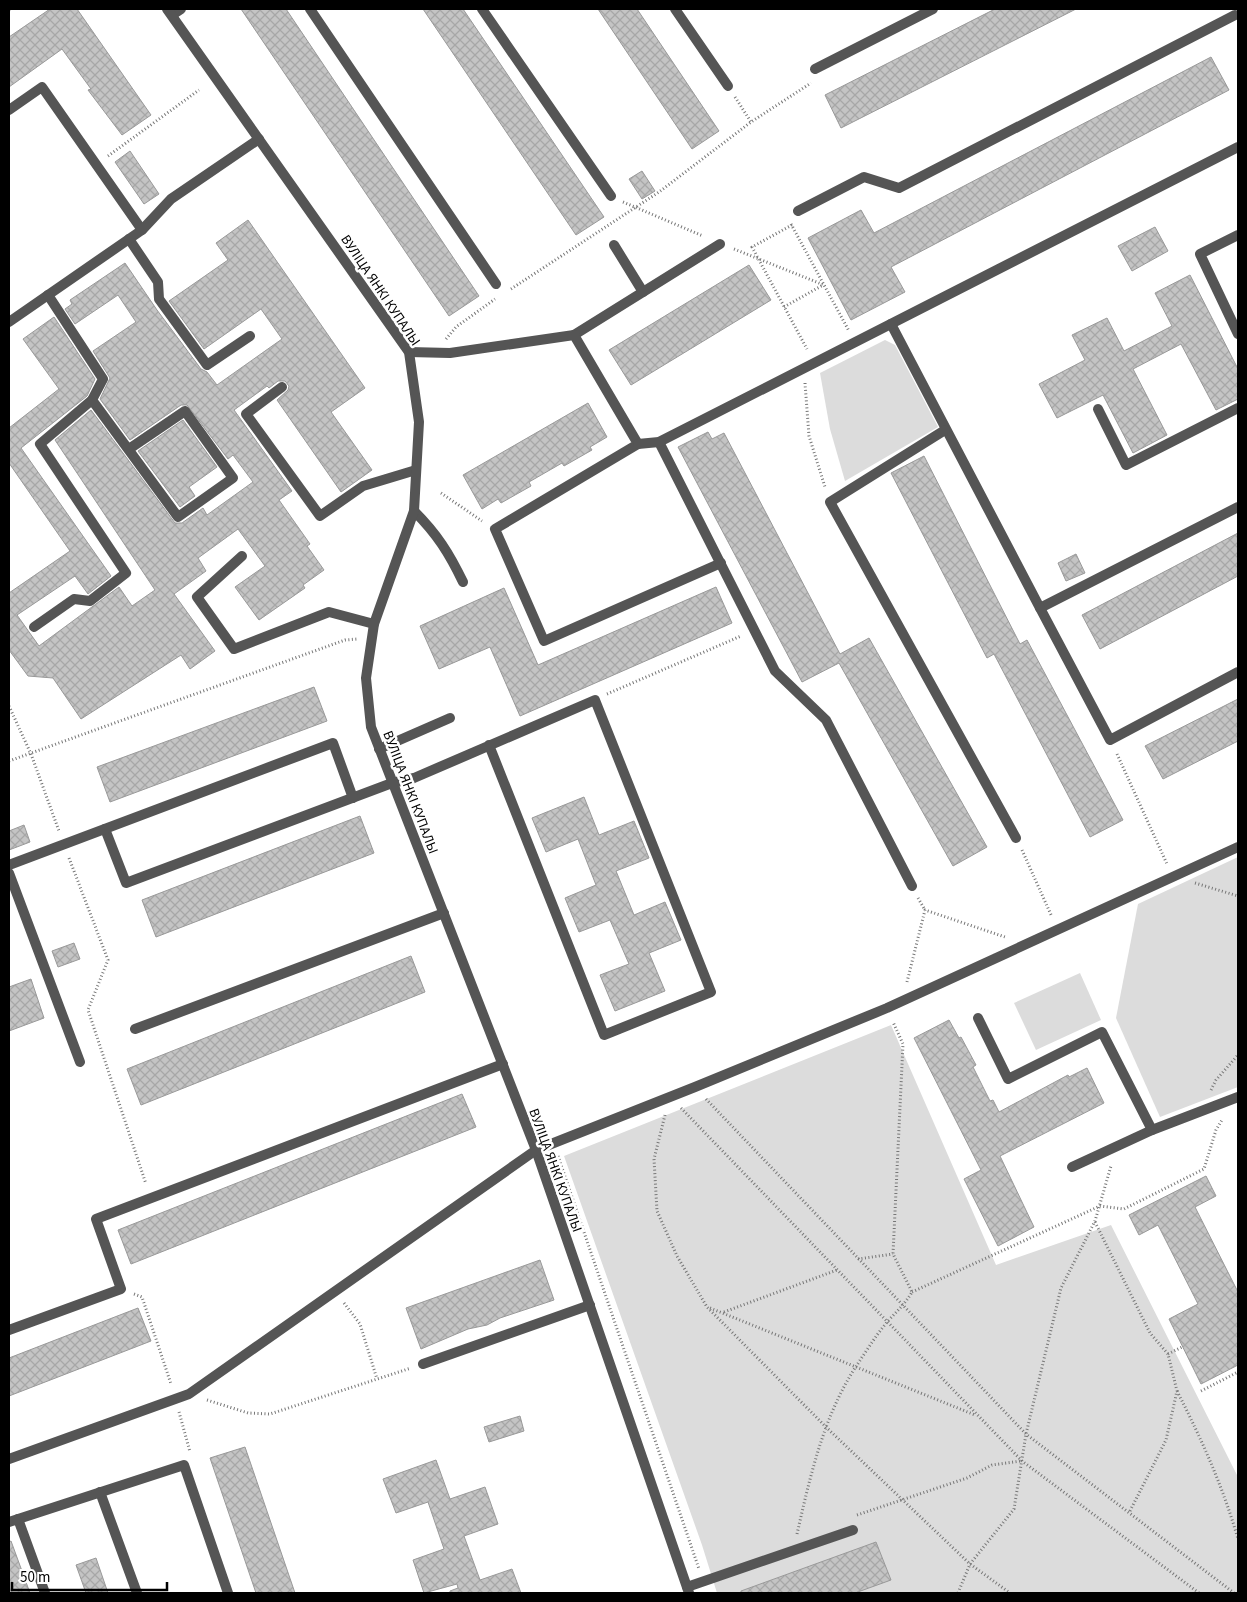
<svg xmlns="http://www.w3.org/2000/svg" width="1247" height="1602" font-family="'Source Sans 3',sans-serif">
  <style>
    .green { fill: #dcdcdc }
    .building { fill: url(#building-cross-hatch); stroke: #999 }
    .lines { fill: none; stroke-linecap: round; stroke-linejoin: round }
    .path { stroke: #777; stroke-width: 3; stroke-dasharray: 1 2.5; stroke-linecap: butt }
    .lane { stroke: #555; stroke-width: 10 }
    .street { stroke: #555; stroke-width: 10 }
    .labels { text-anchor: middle; stroke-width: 5; stroke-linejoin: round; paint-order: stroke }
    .street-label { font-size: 14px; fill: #000; stroke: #fff }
  </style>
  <defs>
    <pattern id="building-cross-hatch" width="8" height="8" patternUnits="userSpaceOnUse" patternTransform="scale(1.25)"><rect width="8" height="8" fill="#c4c4c4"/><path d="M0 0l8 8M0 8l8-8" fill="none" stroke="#a7a7a7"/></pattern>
  </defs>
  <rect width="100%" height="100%" fill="#fff"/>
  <g class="green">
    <polygon points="885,340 895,345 938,427 845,481 830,429 820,373"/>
    <polygon points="1238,857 1238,1087 1160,1117 1116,1018 1138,904"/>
    <polygon points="1080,973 1101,1020 1036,1050 1014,1003"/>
    <polygon points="891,1025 996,1265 1111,1225 1238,1477 1238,1593 717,1593 702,1545 564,1156"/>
  </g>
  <g class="building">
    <polygon points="50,9 77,9 151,115 122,135 88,90 91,89 62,49 9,87 9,37"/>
    <polygon points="241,9 286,9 479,296 449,316"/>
    <polygon points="423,9 463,9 604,217 576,235"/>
    <polygon points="598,9 637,9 719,131 692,149"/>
    <polygon points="995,9 1076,9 841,128 825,95"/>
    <polygon points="1211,57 1229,90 891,267 905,292 851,320 808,238 861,210 874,233"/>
    <polygon points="130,151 159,194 144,204 115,162"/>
    <polygon points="642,171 655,191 642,199 629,179"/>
    <polygon points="248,220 365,388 331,412 372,470 341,492 277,400 288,390 289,386 285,381 278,381 269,388 267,386 234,410 292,491 279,500 310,544 307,546 324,570 303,585 305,588 259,620 235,587 265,566 238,529 198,558 206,571 174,594 215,651 190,669 181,655 81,719 53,678 28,676 9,650 9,593 70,551 9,463 9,428 59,389 23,339 54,317 95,379 87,396 21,448 111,576 88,594 75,576 17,615 39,646 119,587 132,606 155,590 55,440 91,410 175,523 182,523 203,508 207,515 253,482 233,455 228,459 187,405 181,405 130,440 100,399 110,378 93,351 136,322 118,295 75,324 65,309 72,304 70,300 125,263 157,310 201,369 207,372 217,385 282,339 261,309 204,349 169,301 228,260 216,243"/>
    <polygon points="1155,227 1168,251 1132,271 1118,246"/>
    <polygon points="749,265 771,300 631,385 609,350"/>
    <polygon points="1190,275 1238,369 1238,399 1216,410 1181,344 1133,369 1167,435 1133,453 1103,395 1057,418 1039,384 1085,360 1072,335 1107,318 1124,351 1172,326 1155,293"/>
    <polygon points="588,403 607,437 590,447 592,450 564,466 562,463 529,482 531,486 501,503 498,499 482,509 463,475"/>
    <polygon points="183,420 217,467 189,487 195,496 180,507 138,451"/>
    <polygon points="708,432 712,439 724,433 840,654 869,638 987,847 953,866 839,663 802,682 678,447"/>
    <polygon points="924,456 1020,644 1027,640 1123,820 1090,837 994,654 987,658 891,473"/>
    <polygon points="1238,533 1238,576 1100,649 1082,615"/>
    <polygon points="1076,554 1085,573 1066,581 1058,563"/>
    <polygon points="716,587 732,623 520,716 490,647 439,669 420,626 504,588 538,665"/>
    <polygon points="314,687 327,721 110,802 97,767"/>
    <polygon points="1238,699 1238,741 1163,779 1145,746"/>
    <polygon points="584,797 599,835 634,821 649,858 616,871 634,915 665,902 681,940 649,953 665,991 615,1011 600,975 629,964 610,920 579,932 565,898 596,885 578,839 546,852 532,818"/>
    <polygon points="360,816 374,853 156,937 142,900"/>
    <polygon points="24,825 30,842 9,850 9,831"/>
    <polygon points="74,943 80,959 58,967 52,951"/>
    <polygon points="411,956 425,992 141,1105 127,1069"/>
    <polygon points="31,979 44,1018 9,1031 9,987"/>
    <polygon points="949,1020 959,1038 961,1037 976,1065 973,1067 990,1101 993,1100 999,1112 1068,1075 1069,1077 1087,1068 1104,1103 1000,1156 1034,1227 998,1246 964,1179 981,1170 914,1038"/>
    <polygon points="462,1094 476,1127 131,1264 118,1230"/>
    <polygon points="1206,1176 1216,1196 1195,1207 1238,1292 1238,1365 1201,1384 1169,1319 1198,1304 1158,1225 1139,1235 1129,1215"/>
    <polygon points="540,1260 554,1300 500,1318 487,1325 468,1329 421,1349 406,1308"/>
    <polygon points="138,1308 151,1341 9,1396 9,1358"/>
    <polygon points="520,1416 524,1431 489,1442 484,1427"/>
    <polygon points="245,1447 295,1593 256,1593 210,1458"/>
    <polygon points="436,1460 450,1499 485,1487 498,1524 464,1536 480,1580 512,1569 521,1593 450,1593 450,1591 458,1588 457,1584 424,1593 413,1560 444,1549 428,1502 396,1513 383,1479"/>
    <polygon points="11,1541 30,1593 9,1593 9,1542"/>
    <polygon points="876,1542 891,1580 855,1593 741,1593 741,1591"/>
    <polygon points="96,1558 108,1593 86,1593 76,1565"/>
  </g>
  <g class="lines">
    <g class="path">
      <polyline points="9,10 11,9"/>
      <polyline points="735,97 751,122"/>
      <polyline points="108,156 199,90"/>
      <polyline points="623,202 703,236"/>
      <polyline points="791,224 849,331"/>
      <polyline points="792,225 752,247 807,349"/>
      <polyline points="734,249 824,285"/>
      <polyline points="511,289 659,192 751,122 811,83"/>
      <polyline points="784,307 823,285"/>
      <polyline points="446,339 456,327 495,299"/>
      <polyline points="805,383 809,436 825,487"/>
      <polyline points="441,493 482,521"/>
      <polyline points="607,694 741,636"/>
      <polyline points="9,706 31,754 59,831"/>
      <polyline points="1117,754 1167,864"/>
      <polyline points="9,761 345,640 357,639"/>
      <polyline points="1022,850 1052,917"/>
      <polyline points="69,858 108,960 88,1010 146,1184"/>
      <polyline points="1195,883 1238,896"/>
      <polyline points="918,898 925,910"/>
      <polyline points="907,982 925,910 1005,937"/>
      <polyline points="1211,1090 1216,1080 1238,1055"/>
      <polyline points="706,1099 1026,1434 1234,1593"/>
      <polyline points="681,1108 1022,1461 1199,1593"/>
      <polyline points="665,1115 654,1159 657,1211 677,1256 707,1307 827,1428 970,1564 1010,1593"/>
      <polyline points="558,1156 699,1569"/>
      <polyline points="1095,1222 1150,1333 1168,1354 1177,1391 1166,1440 1129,1513"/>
      <polyline points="858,1259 893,1254"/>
      <polyline points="912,1292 1100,1206 1124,1209 1204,1169 1216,1130 1222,1120"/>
      <polyline points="134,1294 142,1297 171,1384"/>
      <polyline points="344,1303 360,1324 377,1379"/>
      <polyline points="710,1308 975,1415"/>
      <polyline points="724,1312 837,1270"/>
      <polyline points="1168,1354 1182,1347"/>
      <path d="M1177 1391C1202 1440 1223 1487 1238 1539"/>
      <polyline points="1201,1391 1238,1372"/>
      <polyline points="207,1400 248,1413 270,1414 411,1368"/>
      <polyline points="179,1412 190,1452"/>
      <polyline points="857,1515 967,1478 992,1465 1021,1461"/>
      <path d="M797 1534C810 1477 823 1418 855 1368 865 1353 876 1335 888 1321 897 1311 905 1304 912 1292L893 1254 903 1044 893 1022"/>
      <polyline points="958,1593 970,1564 1014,1509 1026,1434 1061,1288 1095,1221 1111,1166"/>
    </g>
    <g class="lane">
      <polyline points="310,9 496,284"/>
      <polyline points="482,9 611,196"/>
      <polyline points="675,9 728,86"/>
      <polyline points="172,15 181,9"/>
      <polyline points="815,69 933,9"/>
      <polyline points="9,110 42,87 142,230"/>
      <polyline points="798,211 864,177 899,188 1235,15"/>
      <polyline points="1238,235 1200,254 1238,334"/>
      <polyline points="129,239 158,282 159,299 207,365 250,336"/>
      <polyline points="614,245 643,292"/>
      <polyline points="9,322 142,230 171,199 259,139"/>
      <polyline points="891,324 1040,608 1238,507"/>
      <polyline points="574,335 720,244"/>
      <polyline points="409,352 450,353 574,335 638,444 495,529 544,641 721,563"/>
      <polyline points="282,387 246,414 320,516 363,486 416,470"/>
      <polyline points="92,400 178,517 233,478 185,411 129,449"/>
      <polyline points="1098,409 1126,465 1238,408"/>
      <polyline points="945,430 830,502 1016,838"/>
      <polyline points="659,442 775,671 826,720 912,886"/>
      <polyline points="638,444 659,442 1238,147"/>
      <path d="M414 511C437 534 449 553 463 582"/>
      <polyline points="242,556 197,597 234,649 329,612 374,624"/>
      <polyline points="1040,608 1110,740 1238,672"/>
      <polyline points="34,627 74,599 90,601 126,573 40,444 92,400 103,379 48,295"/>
      <polyline points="379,749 450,718"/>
      <polyline points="105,829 126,883 392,783 414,778 595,700 711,992 604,1035 489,745"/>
      <polyline points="9,865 333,743 353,798"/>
      <polyline points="9,873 80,1062"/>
      <polyline points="978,1018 1008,1079 1102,1032 1152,1130 1238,1097"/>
      <polyline points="135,1029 444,913"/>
      <polyline points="1072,1167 1152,1130"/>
      <polyline points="9,1330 121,1289 96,1219 503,1064"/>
      <polyline points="423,1364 590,1305"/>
      <polyline points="100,1492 137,1593"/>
      <polyline points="18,1519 45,1593"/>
      <polyline points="9,1522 184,1465 228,1593"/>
      <polyline points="687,1587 853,1530"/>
    </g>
    <g class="street">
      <polyline points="167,9 409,352 419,422 414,511 374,624 366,678 371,727 536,1150 689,1593"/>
      <polyline points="9,1459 189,1394 536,1150 695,1087 887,1008 1238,847"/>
    </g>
  </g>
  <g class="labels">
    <g class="street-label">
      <text transform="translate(381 290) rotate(56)" y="5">ВУЛІЦА ЯНКІ КУПАЛЫ</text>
      <text transform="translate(411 792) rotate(69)" y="5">ВУЛІЦА ЯНКІ КУПАЛЫ</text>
      <text transform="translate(556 1170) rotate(70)" y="5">ВУЛІЦА ЯНКІ КУПАЛЫ</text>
    </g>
  </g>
  <rect width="1247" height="1602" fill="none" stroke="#000000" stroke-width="20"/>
  <path d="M12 1582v8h155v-8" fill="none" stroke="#000000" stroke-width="2.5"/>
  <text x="20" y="1582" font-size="15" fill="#000000" stroke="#ffffff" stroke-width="4" paint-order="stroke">50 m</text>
</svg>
